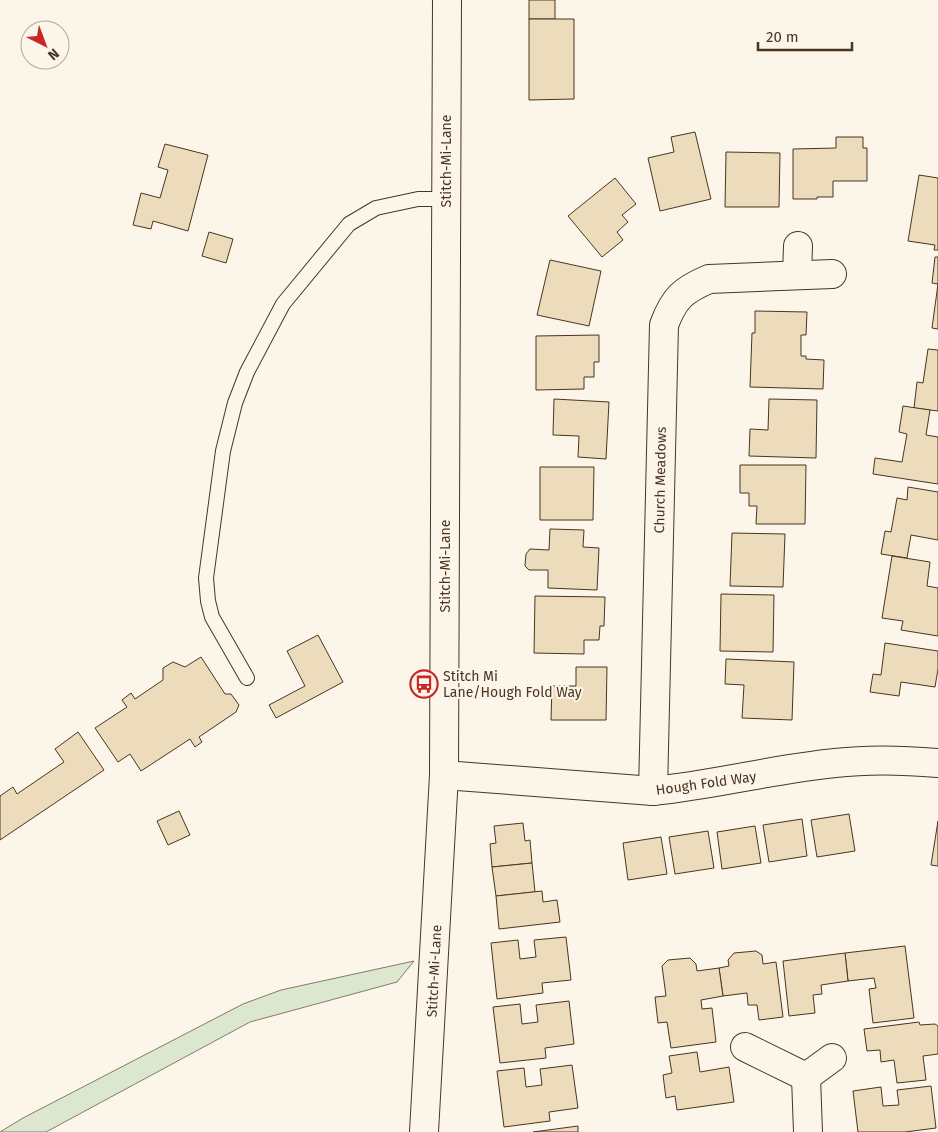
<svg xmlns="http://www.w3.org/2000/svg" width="938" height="1132" font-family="'Fira Sans',sans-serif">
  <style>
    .green { fill: #dce7d0; stroke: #887966 }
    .building { fill: #ecdcbc; stroke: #4a3520 }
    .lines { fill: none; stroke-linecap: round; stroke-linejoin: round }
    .service-casing { stroke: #4a3520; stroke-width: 16 }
    .minor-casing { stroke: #4a3520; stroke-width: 30 }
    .tertiary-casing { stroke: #4a3520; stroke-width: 30 }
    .service { stroke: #fbf6e9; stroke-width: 14 }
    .minor { stroke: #fbf6e9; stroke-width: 28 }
    .tertiary { stroke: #fbf6e9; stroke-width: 28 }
    .labels { text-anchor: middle; stroke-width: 4; stroke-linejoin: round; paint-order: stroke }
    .street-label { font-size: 14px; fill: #4a3520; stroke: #fbf6e9 }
    .poi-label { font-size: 14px; fill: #4a3520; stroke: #fbf6e9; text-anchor: start }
  </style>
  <rect width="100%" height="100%" fill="#fbf6e9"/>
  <polygon class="green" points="414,961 397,982 250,1022 46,1132 0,1132 23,1118 243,1004 281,990"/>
  <g class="building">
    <rect x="529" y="0" width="26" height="19"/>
    <polygon points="529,19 574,19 574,99 529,100"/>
    <polygon points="695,132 711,199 660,211 648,158 674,152 671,137"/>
    <polygon points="836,137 863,137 863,148 867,148 867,181 833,181 833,197 817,197 817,199 793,199 793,149 836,148"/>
    <polygon points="165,144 208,155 188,231 153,221 151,229 133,225 141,193 160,198 168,170 158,167"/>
    <polygon points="726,152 780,153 779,207 725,207"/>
    <polygon points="919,175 938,178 938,250 934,250 935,245 908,241"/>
    <polygon points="615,178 636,204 622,215 628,222 617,232 623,240 602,257 568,216"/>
    <polygon points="209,232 233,239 226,263 202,256"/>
    <polygon points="935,257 938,257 938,329 932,328 938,284 932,283"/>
    <polygon points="550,260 601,271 589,326 537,315"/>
    <polygon points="755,311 807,312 806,335 801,335 801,356 806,356 806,359 824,360 823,389 750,387 752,333 755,333"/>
    <polygon points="599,335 599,362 594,362 594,377 584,377 584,389 536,390 536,336"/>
    <polygon points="928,349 938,350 938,411 914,408 917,382 923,383"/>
    <polygon points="554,399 609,402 606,459 578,457 579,436 553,435"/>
    <polygon points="769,399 817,400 816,458 749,456 750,429 768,430"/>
    <polygon points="903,406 930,410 926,435 938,437 938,484 873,474 875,458 902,462 907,434 899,432"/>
    <polygon points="740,465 806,465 805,524 756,524 757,506 749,506 749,493 740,493"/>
    <polygon points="540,467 594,467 593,520 540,520"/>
    <polygon points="908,487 938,492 938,540 911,535 907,558 881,554 885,531 891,532 897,498 907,500"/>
    <polygon points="550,529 584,530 583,547 599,548 597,590 548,588 548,570 529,570 525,566 526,554 530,549 549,550"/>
    <polygon points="732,533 785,534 783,587 730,586"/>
    <polygon points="892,556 930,562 927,586 938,588 938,636 901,630 903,621 882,618"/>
    <polygon points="721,594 774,595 773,652 720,651"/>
    <polygon points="535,596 605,597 604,626 600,626 599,640 584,640 584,654 534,653"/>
    <polygon points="318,635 343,682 276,718 269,705 305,686 287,651"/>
    <polygon points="885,643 938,651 938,669 935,687 901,682 899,696 870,692 873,674 881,675"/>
    <polygon points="201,657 225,694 231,694 239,705 236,712 199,737 202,742 195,747 190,739 141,771 130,754 118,762 95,728 127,707 122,700 131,693 135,699 163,680 163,668 173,662 185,667"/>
    <polygon points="726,659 794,662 792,720 742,718 744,685 725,684"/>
    <polygon points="576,667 607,667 606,720 551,720 552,686 576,686"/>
    <polygon points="78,732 104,770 0,840 0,796 13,787 17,794 64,762 55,749"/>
    <polygon points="179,811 190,835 168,845 157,821"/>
    <polygon points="849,814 855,851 817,857 811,820"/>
    <polygon points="802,819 807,856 769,862 763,825"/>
    <polygon points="938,821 938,866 931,865"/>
    <polygon points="523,823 525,841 530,840 532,863 492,867 490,844 496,843 494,826"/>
    <polygon points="755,826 761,863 722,869 717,832"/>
    <polygon points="708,831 714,868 675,874 669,837"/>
    <polygon points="661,837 667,874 628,880 623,843"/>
    <polygon points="532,863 535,892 496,896 492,867"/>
    <polygon points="542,891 543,902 557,900 560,922 499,929 496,896"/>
    <polygon points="566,937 571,980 542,983 543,993 497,999 491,943 518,940 520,959 536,957 534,940"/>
    <polygon points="905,946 914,1018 873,1023 869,989 876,988 874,978 848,981 845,953"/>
    <polygon points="756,951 762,955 763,964 776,962 783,1017 759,1020 757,1005 748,1005 747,993 723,996 719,968 729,966 728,960 734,953"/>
    <polygon points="845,953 848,981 821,985 822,994 813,995 815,1013 789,1016 783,961"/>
    <polygon points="690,958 696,964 697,971 719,968 723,996 701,1000 702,1009 712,1008 716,1042 671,1048 667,1022 658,1023 655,997 666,996 662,966 668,960"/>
    <polygon points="569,1001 574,1044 545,1048 546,1058 500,1063 493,1007 520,1004 522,1024 538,1022 536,1005"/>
    <polygon points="919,1022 920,1025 935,1024 938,1026 938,1054 923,1056 926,1080 897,1083 894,1060 881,1062 880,1050 867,1051 864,1029"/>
    <polygon points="697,1052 700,1072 729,1067 734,1102 677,1110 675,1096 666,1098 663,1075 672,1073 669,1056"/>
    <polygon points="572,1065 578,1108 549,1112 550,1121 504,1127 497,1071 524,1068 526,1087 542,1085 540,1069"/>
    <polygon points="931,1086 936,1128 905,1132 858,1132 853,1091 881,1087 883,1106 899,1105 897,1090"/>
    <polygon points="578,1126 578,1132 533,1132"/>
  </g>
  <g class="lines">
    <g class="service-casing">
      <polyline id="service" points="247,678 212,617 208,601 206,578 223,451 235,403 247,372 283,304 349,224 376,208 418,199 446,199"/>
    </g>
    <g class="minor-casing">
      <g id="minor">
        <polyline points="797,275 798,246"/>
        <path d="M444 775 653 791C714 785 774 769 835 763 869 759 904 760 938 763"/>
        <path d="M653 791 664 325C674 298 683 290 709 279L832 274"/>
        <polyline points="745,1047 806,1077 832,1058"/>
        <polyline points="806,1077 808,1132"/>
      </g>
    </g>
    <g class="tertiary-casing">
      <polyline id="tertiary" points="424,1132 444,775 447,0"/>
    </g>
    <use href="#service" class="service"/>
    <use href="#minor" class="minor"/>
    <use href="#tertiary" class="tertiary"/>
  </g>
  <defs>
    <g id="bus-ring" transform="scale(1.4375)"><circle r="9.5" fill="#fbf6e9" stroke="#c62828" stroke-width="1.5"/><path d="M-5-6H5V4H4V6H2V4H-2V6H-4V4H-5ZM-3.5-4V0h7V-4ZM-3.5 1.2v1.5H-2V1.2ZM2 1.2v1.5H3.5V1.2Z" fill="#c62828"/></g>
  </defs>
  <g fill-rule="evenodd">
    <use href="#bus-ring" x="424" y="684"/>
  </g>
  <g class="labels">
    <g class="street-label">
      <text transform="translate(446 161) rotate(-90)" y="5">Stitch-Mi-Lane</text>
      <text transform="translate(660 480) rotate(-89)" y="5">Church Meadows</text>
      <text transform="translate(445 566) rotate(-90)" y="5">Stitch-Mi-Lane</text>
      <text transform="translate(706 783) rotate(-8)" y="5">Hough Fold Way</text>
      <text transform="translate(434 971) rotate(-87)" y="5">Stitch-Mi-Lane</text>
    </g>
    <g class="poi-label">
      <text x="443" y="681">Stitch Mi<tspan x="443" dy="16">Lane/Hough Fold Way</tspan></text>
    </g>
  </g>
  <g transform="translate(45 45) rotate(138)"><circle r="24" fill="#fbf6e9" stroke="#b4a999"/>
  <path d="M0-4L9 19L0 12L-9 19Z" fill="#c62828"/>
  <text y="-8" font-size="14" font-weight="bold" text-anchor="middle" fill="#4a3520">N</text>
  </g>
  <path d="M758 42v8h94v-8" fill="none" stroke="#4a3520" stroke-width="2.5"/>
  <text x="766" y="42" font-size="15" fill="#4a3520" stroke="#fbf6e9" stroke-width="4" paint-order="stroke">20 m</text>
</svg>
